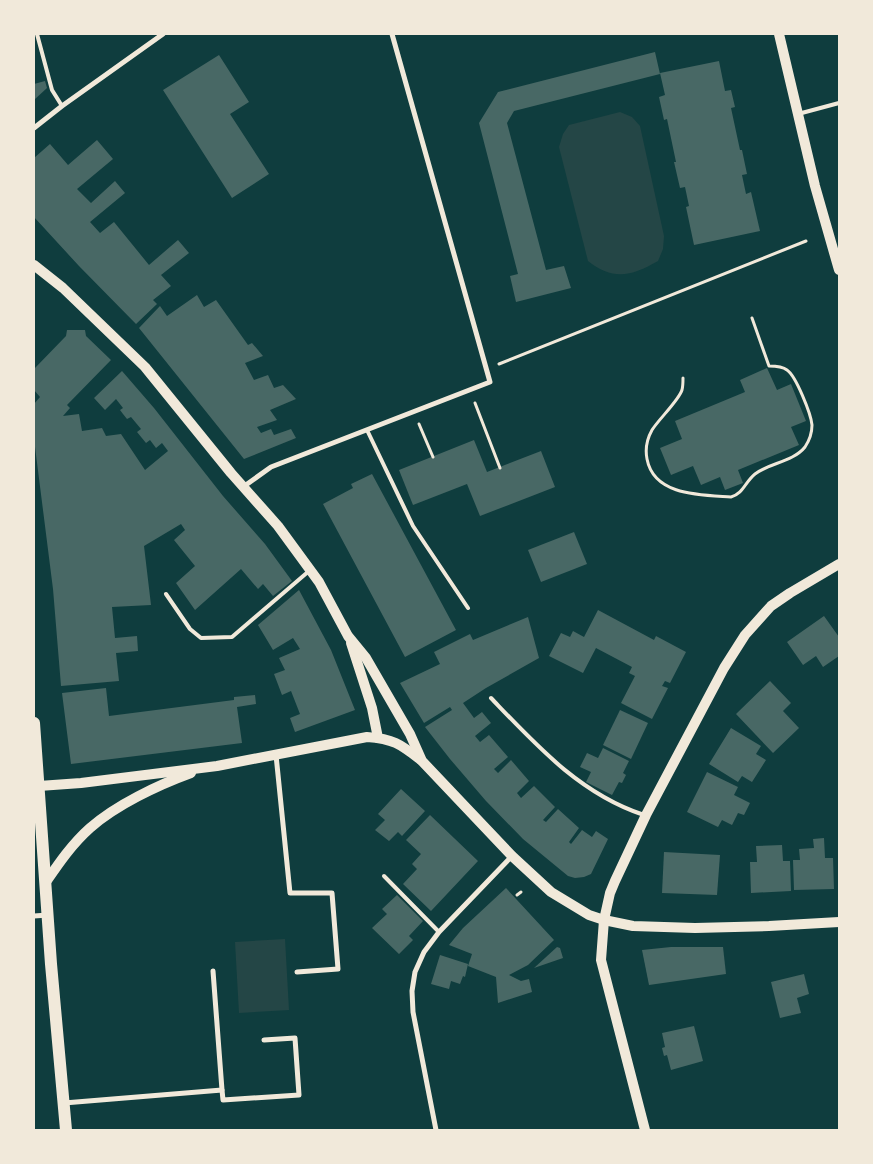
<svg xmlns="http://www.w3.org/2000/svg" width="873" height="1164" font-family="'Alegreya Sans',sans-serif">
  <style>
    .green { fill: #244646 }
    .building { fill: #486865 }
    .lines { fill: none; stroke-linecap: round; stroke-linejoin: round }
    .path { stroke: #f1e9da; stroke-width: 3 }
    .service { stroke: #f1e9da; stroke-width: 4 }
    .minor { stroke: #f1e9da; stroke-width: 5 }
    .secondary { stroke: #f1e9da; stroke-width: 10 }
    .primary { stroke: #f1e9da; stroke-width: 12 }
  </style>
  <rect width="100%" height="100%" fill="#0f3d3e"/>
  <g class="green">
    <path d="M620 112 632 117 640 126 664 236 663 249 658 261C632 276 613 281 588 261L559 147 563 134 569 125Z"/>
    <polygon points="285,939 289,1010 239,1013 235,942"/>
  </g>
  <g class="building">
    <polygon points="655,52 660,74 514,111 507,123 546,270 564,266 571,288 516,302 510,276 518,274 479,123 498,92"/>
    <polygon points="219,55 249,102 230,114 269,174 232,198 163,90"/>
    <polygon points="719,61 725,91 731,90 735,107 731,108 740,150 742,150 747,174 742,175 746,194 751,192 760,231 694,245 686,207 689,206 685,187 680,188 674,162 676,162 667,119 664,120 659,97 665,95 660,73"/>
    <polygon points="45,81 47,88 34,100 34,84"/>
    <polygon points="97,140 113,159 77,189 91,203 115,181 125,193 90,222 100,233 114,222 149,265 178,240 189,253 161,275 171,286 153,300 157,304 136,324 79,266 34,217 34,158 50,144 68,165"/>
    <polygon points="197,295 204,307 216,300 248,345 252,343 263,356 245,363 254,380 268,375 274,388 283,385 296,399 270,410 277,420 257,427 261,433 271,429 274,435 291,429 296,438 244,459 139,328 160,306 167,316"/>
    <polygon points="67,330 85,330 86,336 111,360 67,405 70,408 63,416 79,414 82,431 102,428 106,436 121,434 145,470 168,451 162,443 156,448 150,440 146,443 137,432 141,429 131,417 127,419 123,414 120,410 123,408 116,399 105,410 94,398 122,371 154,408 223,496 265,544 292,581 273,596 263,584 258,589 241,569 195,610 176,583 195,566 174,540 185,530 181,524 144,546 151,605 112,607 115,638 137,636 138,651 116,653 119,681 61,686 53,589 34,439 34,404 40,397 34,390 34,369 66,336"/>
    <polygon points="767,368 777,390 791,384 806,421 791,427 799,445 738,470 743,483 725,490 720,477 701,485 693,466 671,475 660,448 682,439 675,421 745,392 740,380"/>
    <polygon points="474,440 487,472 541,451 555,487 480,516 467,484 413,505 399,470"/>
    <polygon points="372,474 456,630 405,657 323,504 353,488 351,484"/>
    <polygon points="574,532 587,564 541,582 528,550"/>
    <polygon points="299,590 331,650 355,710 295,732 290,718 300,714 291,691 282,695 274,674 285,670 279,658 300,649 293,638 273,650 258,625"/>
    <polygon points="598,610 654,640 656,636 686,652 670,683 665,681 662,686 668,688 652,719 621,703 635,676 629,673 632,667 596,648 583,673 549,656 561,633 570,637 573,631 584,637"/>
    <polygon points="824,616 839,637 839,656 823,667 816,656 803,665 787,642"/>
    <polygon points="528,617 539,658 486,688 463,703 474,718 482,712 491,723 475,736 480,742 489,735 508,757 494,769 498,773 511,760 529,781 517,793 521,798 534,786 555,807 543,820 546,822 558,809 579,828 569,842 571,844 582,830 592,837 596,831 608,839 591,874 584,877 575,878 568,876 523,839 486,801 450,759 425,727 452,710 450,707 424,723 400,683 440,664 434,652 470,634 473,640"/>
    <polygon points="770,681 791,703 783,711 799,728 773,753 736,714"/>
    <polygon points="106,688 109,716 234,700 234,697 255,695 256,704 237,707 242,743 71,764 62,693"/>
    <polygon points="620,710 648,723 631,759 603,745"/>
    <polygon points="731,728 761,746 756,754 766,760 752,782 742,776 738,782 709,764"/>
    <polygon points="603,748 629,761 623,773 626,775 622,783 619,782 612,795 586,782 591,772 580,767 587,753 598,758"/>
    <polygon points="707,772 738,787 734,795 750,803 744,815 738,813 732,825 722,820 718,827 687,812"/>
    <polygon points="401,789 425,811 402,836 398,832 389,841 375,830 385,820 378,814"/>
    <polygon points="430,815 478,861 431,911 403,884 417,869 412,864 421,854 406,840"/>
    <polygon points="824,838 825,858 833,858 834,889 794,890 793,860 800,860 799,849 814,848 813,839"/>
    <polygon points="782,845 783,861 790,861 791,891 751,893 750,862 757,862 756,846"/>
    <polygon points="664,852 720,855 717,895 662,893"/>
    <polygon points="506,888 554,940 528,965 509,975 521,981 529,979 532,992 498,1003 496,977 468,966 472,954 449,945 463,928"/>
    <polygon points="397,895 423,921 409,936 413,940 399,954 372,928 387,914 382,909"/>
    <polygon points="557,947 560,948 563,958 534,968"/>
    <polygon points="671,947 723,947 726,974 649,985 642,950"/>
    <polygon points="440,955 468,964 465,977 463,976 460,984 451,981 449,989 431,984"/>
    <polygon points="804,974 809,994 797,998 801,1013 780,1018 771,982"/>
    <polygon points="694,1026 703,1061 671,1070 667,1055 664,1056 662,1048 665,1047 662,1033"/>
  </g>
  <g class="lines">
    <g class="path">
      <polyline points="499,364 806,241"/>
      <path d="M683 378C683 382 683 386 682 390 679 400 659 419 652 430 647 439 645 449 647 459 654 496 701 495 731 497 743 494 745 482 755 474 769 463 793 462 805 447 809 441 812 432 812 425 811 414 796 376 787 370 782 366 775 366 769 366L752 318"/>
      <polyline points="475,403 500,468"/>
      <polyline points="419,424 433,457"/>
      <polyline points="517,895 521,892"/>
    </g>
    <g class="service">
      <polyline points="37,34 52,90 62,106"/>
      <polyline points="798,114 839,103"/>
      <polyline points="367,430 413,526 468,608"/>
      <polyline points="166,594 190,629 201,638 232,637 309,571"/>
      <path d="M491 698C536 745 580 794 644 815"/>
      <polyline points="384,876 439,932"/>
    </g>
    <g class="minor">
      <polyline points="34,128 62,106 163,34"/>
      <polyline points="243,487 271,467 490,382 392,34"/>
      <polyline points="276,755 290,893 332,893 338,969 297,972"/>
      <polyline points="34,916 48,915"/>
      <polyline points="222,1090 223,1100 299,1095 295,1038 264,1040"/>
      <polyline points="64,1103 222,1090 213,971"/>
      <polyline points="436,1130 413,1012 412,991 415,972 424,952 439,932 512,856"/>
    </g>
    <g class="secondary">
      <polyline points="779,34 815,186 839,270"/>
      <polyline points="34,265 63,288 145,367 231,473 278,526 319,582 348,636 366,658 410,734 422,761 512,856 551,892 589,915 604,920 633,926 695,928 769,926 839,922"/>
      <polyline points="351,643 372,708 378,738"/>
      <path d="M39 786 81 783 217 766 367 737C394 739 400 744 421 760"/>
      <path d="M46 882C59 863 72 844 90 828 116 805 158 785 191 773"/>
      <polyline points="645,1130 601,960 604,920 610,893 615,881 646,815 724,668 745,635 771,606 790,593 839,564"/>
    </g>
    <polyline class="primary" points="34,723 51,964 66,1130"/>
  </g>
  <rect width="873" height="1164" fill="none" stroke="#f1e9da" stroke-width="70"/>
</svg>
